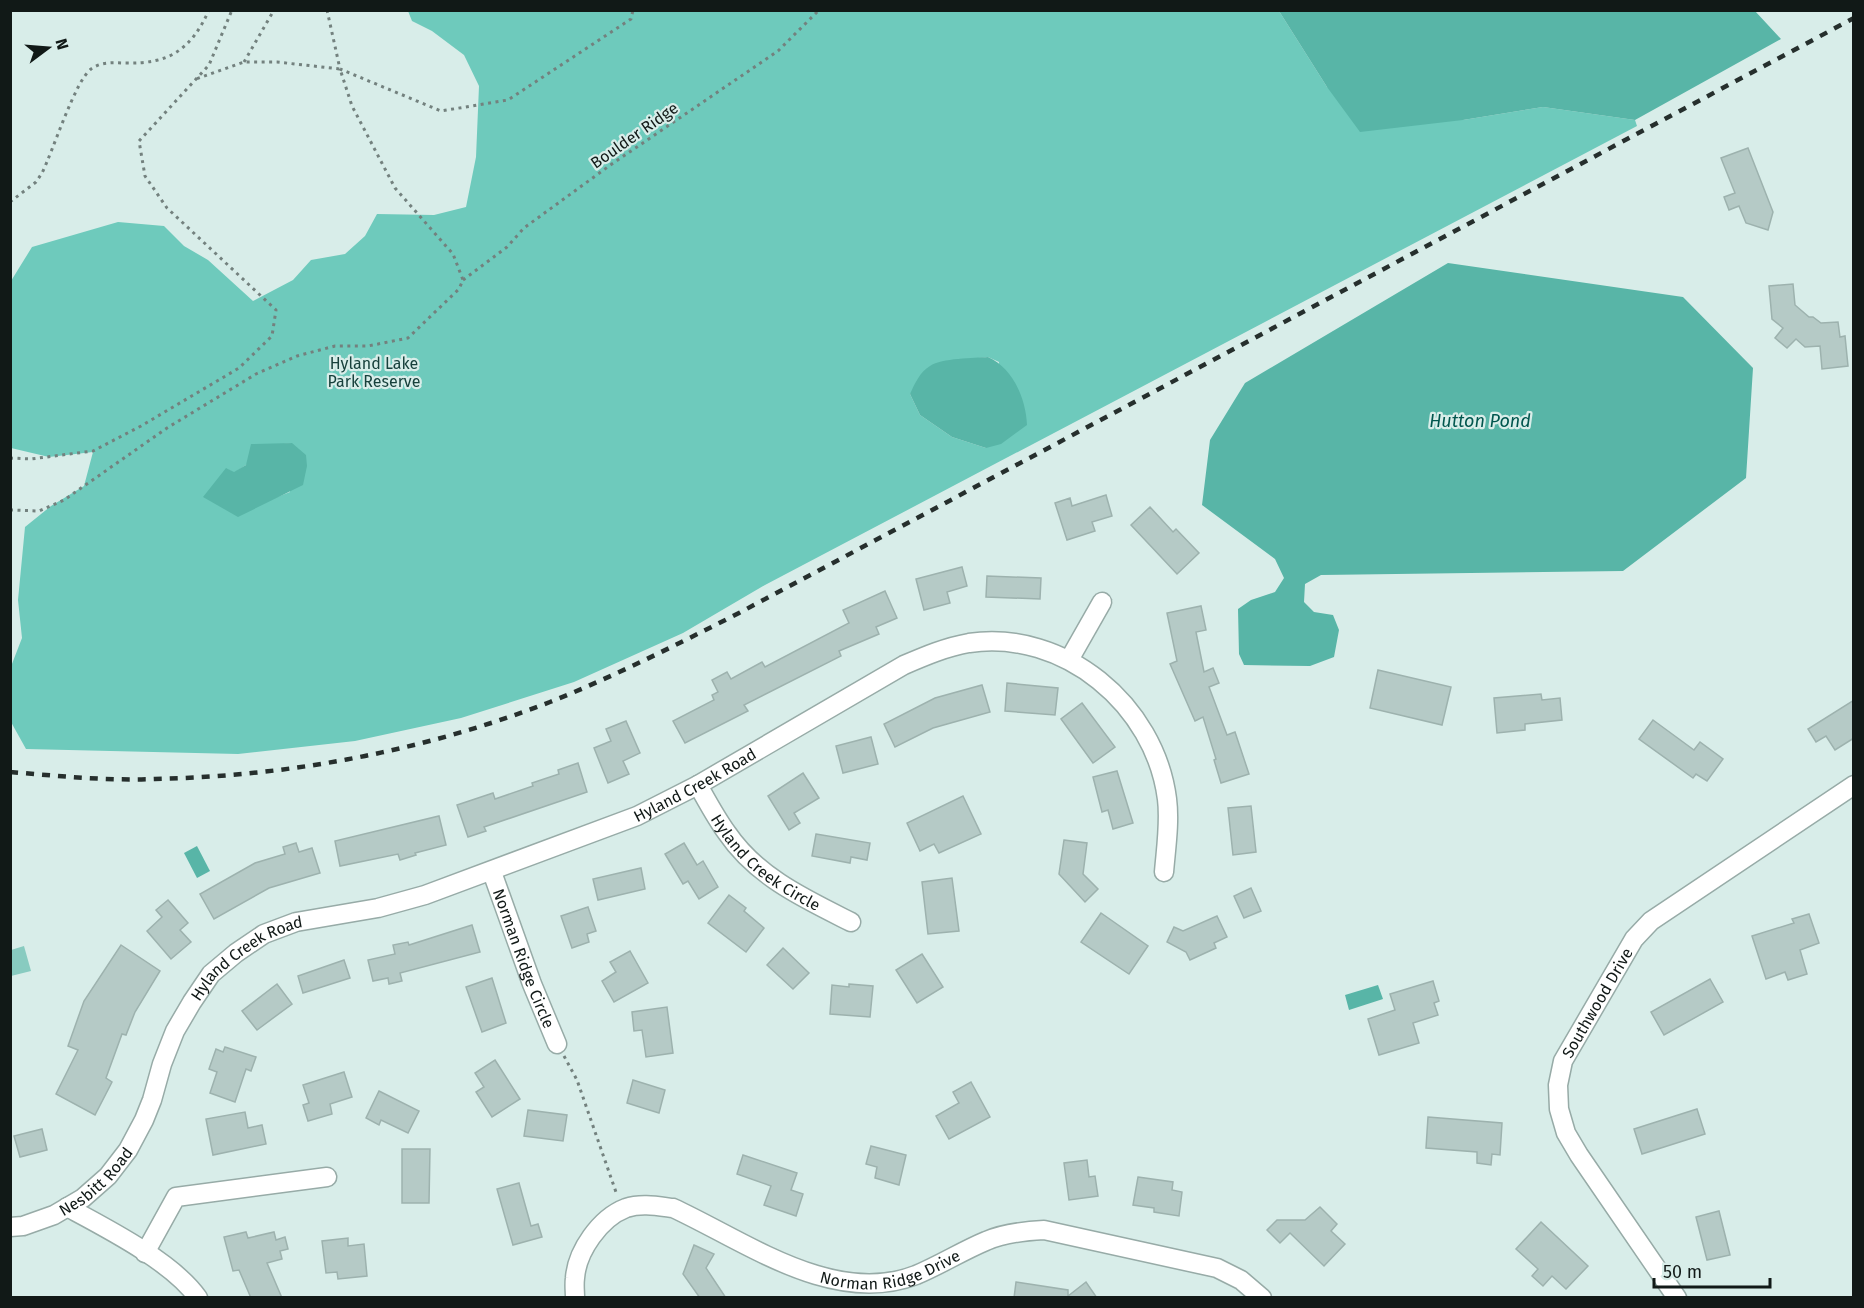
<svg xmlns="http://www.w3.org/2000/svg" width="1864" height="1308" font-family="'Fira Sans',sans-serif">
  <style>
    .green { fill: #88cbc0 }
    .forest { fill: #6ecabc; fill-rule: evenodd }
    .water { fill: #58b5a7 }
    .building { fill: #b5cac6; stroke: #9db2ae; stroke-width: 1.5 }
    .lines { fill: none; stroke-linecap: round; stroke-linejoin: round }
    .minor-casing { stroke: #97aba7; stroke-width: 21 }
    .path { stroke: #73817e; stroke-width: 3; stroke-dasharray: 3 4.5; stroke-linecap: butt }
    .minor { stroke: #fff; stroke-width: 18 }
    .rail { stroke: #262f2d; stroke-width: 4.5; stroke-dasharray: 8 8; stroke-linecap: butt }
    .labels { text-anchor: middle; stroke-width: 4.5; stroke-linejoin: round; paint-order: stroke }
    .street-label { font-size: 16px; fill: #111917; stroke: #d8ede9 }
    .park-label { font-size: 16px; fill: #17413c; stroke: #d8ede9 }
    .water-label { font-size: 18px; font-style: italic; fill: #01564e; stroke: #d8ede9 }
  </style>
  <rect width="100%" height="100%" fill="#d8ede9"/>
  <polygon class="green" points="24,946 31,971 11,976 11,950"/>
  <path class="forest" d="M408 11H1279L1327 87 1463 120 1543 107 1635 120 1637 126 765 585 683 633 574 682 461 718 355 741 238 754 26 749 11 722 10 669 22 638 18 600 25 527 51 506 84 486 93 452 49 457 11 448V281L32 247 118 222 164 226 184 246 208 260 253 301 293 280 311 260 345 254 365 236 377 214 434 215 466 207 476 157 479 86 464 55 432 31 412 21ZM988 357 999 362 986 448 952 437 920 415 910 394 958 360ZM291 443 290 492 272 499 226 468 234 473 276 445Z"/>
  <g class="water">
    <polygon points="1279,11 1755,11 1781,39 1635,120 1543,107 1463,120 1360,132 1327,87"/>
    <polygon points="1448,263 1683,297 1753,368 1746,478 1623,571 1321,575 1305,584 1304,602 1314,612 1333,615 1339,630 1334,657 1310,666 1244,665 1239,654 1238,609 1251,600 1275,592 1284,578 1275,559 1202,505 1210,440 1245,383"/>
    <path d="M988 357C1013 368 1026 399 1027 425L1001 444 986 448 952 437 920 415 910 394C915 383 920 372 930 366 942 358 974 358 988 357Z"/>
    <polygon points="292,443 306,455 307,466 303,485 238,517 203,497 226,468 234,472 246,465 251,444"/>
    <polygon points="197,846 210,871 197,878 184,853"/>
    <polygon points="1378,985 1383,999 1349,1010 1345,995"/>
  </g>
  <g class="building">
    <polygon points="1748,148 1773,212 1768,230 1746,223 1739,206 1729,210 1724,197 1735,193 1721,158"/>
    <polygon points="1793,284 1795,305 1809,317 1813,317 1821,323 1838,322 1840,337 1845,336 1848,366 1822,369 1820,346 1805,347 1796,339 1787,348 1775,338 1783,328 1772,319 1769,286"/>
    <polygon points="1106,495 1112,516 1092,522 1095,531 1067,540 1055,503 1070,498 1072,506"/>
    <polygon points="1150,507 1173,532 1176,529 1199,553 1177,574 1131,525"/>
    <polygon points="962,567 967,586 947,592 950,603 924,610 916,579"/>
    <polygon points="987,576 1041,578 1040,599 986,597"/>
    <polygon points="885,591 897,618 876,627 879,634 839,651 841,656 744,705 748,711 685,743 673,721 714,700 712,695 718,692 712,680 727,672 731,679 762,662 765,667 849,623 843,610"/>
    <polygon points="1201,606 1206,630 1196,632 1204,672 1213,668 1219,683 1209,687 1227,735 1235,732 1249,774 1221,783 1214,760 1216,759 1203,717 1195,721 1170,664 1177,661 1167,613"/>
    <polygon points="1378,670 1451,687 1442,725 1370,708"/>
    <polygon points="1007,683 1058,688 1055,715 1005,711"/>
    <polygon points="982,685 990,712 933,728 895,747 884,724 935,698"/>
    <polygon points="1541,694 1542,700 1560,698 1562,720 1525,724 1525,730 1497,733 1494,698"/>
    <polygon points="1854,700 1854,738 1835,750 1826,736 1816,742 1808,729"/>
    <polygon points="1082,703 1115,747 1093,763 1061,719"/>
    <polygon points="1653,720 1694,750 1700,742 1723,759 1707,781 1696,774 1693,778 1639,739"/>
    <polygon points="626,721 640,753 623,761 629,774 608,783 594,748 611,741 606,729"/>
    <polygon points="871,737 878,764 843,773 836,746"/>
    <polygon points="578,763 587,792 484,827 486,831 468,837 457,805 493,793 495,799 533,786 532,783 559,774 558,770"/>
    <polygon points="1117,771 1133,823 1113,829 1108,810 1102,812 1093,777"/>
    <polygon points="803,773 819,798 794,813 800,823 789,830 768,796"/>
    <polygon points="963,796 981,834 939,853 934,844 920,851 907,823"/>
    <polygon points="1251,806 1256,852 1233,855 1228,808"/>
    <polygon points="439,816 446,845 415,853 416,855 400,860 398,854 340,866 335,841"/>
    <polygon points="816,834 870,843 867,860 851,857 850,863 812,856"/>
    <polygon points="1064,840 1087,843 1083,874 1098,889 1085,902 1059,874"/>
    <polygon points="296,843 299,852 312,848 320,873 269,888 214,919 200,894 255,863 285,854 283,847"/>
    <polygon points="684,843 697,865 703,861 718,887 699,899 688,881 683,884 665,854"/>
    <polygon points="641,868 645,889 598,900 593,879"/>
    <polygon points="952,878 959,931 928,934 922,882"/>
    <polygon points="1251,888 1261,911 1244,918 1234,896"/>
    <polygon points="729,895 746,908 744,911 764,928 746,952 708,923"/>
    <polygon points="168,900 188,923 180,930 191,942 171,959 147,931 162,917 156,910"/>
    <polygon points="588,907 596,931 587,934 589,942 572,948 561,916"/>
    <polygon points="1101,913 1148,946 1129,974 1081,942"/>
    <polygon points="1809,914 1819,943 1800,950 1807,974 1788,980 1785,972 1766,979 1752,936 1794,923 1792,919"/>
    <polygon points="1217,916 1227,937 1214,943 1216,948 1190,960 1186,952 1167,942 1174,927 1183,931"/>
    <polygon points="472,925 480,952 400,973 402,981 389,984 388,978 373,981 368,960 395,954 393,945 408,942 409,945"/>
    <polygon points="121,945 160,971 135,1012 126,1035 122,1034 106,1078 112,1082 95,1115 56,1094 78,1050 68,1046 84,1001"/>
    <polygon points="783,948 809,973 793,989 767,965"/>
    <polygon points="630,951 648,983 614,1002 602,981 616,972 610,962"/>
    <polygon points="922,954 943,987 917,1003 896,970"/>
    <polygon points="344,960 350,978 303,993 298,976"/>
    <polygon points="492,978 506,1023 482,1032 466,987"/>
    <polygon points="1710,979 1723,1002 1664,1035 1651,1012"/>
    <polygon points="1433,981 1439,1001 1434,1003 1438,1015 1413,1023 1419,1043 1379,1055 1368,1019 1395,1010 1390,994"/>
    <polygon points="277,984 292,1004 257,1030 242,1011"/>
    <polygon points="849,984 873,986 870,1017 830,1014 832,985 849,987"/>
    <polygon points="667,1007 673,1053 646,1057 642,1030 634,1031 632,1012"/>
    <polygon points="225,1047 256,1057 251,1071 246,1069 235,1102 210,1093 217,1072 209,1069 216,1049 223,1052"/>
    <polygon points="495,1060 520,1099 492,1117 476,1092 484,1087 475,1073"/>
    <polygon points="344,1072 352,1097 330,1104 332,1114 308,1121 303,1105 309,1103 303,1085"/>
    <polygon points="633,1080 665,1090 659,1113 627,1103"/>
    <polygon points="971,1082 990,1117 949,1139 936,1116 959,1103 953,1092"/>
    <polygon points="379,1091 419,1111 408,1133 381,1120 379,1125 366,1118"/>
    <polygon points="1697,1109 1705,1134 1642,1154 1634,1129"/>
    <polygon points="528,1110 567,1115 563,1141 524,1136"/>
    <polygon points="245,1112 248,1128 262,1125 266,1144 213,1155 206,1119"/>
    <polygon points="1428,1117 1502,1123 1500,1155 1492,1154 1491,1165 1477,1163 1477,1152 1426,1148"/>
    <polygon points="42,1129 47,1150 20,1157 14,1136"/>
    <polygon points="871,1146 906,1155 899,1185 875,1178 877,1167 866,1164"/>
    <polygon points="402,1149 430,1149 429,1203 402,1203"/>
    <polygon points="743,1155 797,1173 791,1190 803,1194 796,1216 764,1205 771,1186 737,1174"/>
    <polygon points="1087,1160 1089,1177 1095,1176 1098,1196 1069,1200 1064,1163"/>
    <polygon points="1138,1177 1173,1182 1172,1190 1182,1192 1179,1216 1154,1212 1154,1208 1133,1205"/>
    <polygon points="519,1183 531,1226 538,1224 542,1237 513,1245 497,1189"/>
    <polygon points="1320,1207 1337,1224 1331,1231 1345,1244 1324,1266 1290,1233 1280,1243 1267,1230 1277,1220 1305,1220"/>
    <polygon points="1719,1211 1730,1255 1707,1260 1696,1217"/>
    <polygon points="1541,1222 1588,1266 1566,1289 1552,1276 1543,1286 1532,1276 1538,1269 1516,1249"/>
    <polygon points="246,1232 248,1238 274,1232 276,1240 285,1237 288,1249 280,1251 282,1259 267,1263 282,1298 251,1298 239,1270 233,1271 224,1237"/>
    <polygon points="348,1238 348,1246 364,1244 367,1276 338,1279 337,1272 326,1273 322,1241"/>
    <polygon points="694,1245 714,1254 706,1268 726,1298 700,1298 683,1274"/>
    <polygon points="1016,1282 1068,1290 1068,1296 1086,1282 1097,1298 1014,1298"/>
  </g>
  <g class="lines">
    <g class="minor-casing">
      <g id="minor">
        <polyline points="1069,660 1102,602"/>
        <path id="s1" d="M698 785C707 801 716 818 727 833 757 877 805 899 851 922"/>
        <path id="s2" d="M492 872 532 984 557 1044"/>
        <path d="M67 1207C106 1228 173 1262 198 1298"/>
        <path id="s3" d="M10 1227 23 1226 54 1215 83 1198 108 1176 128 1150 144 1120 152 1100 162 1064 175 1031 192 1002 211 974 236 953 264 934 296 922 378 908 425 895 637 816 698 785 904 665C925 656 946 647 969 643 1064 629 1155 705 1167 799 1170 822 1166 848 1164 872"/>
        <polyline points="145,1253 176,1197 327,1177"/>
        <path id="s4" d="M575 1298C575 1291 574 1285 575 1278 577 1251 600 1218 626 1208 641 1203 657 1206 673 1208 745 1241 833 1307 916 1275 940 1265 962 1251 986 1241 1004 1233 1024 1231 1044 1230L1217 1268 1241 1280 1262 1298"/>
        <path id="s5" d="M1677 1298 1579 1155 1566 1133 1559 1109 1558 1085 1563 1061 1634 939 1651 921 1854 785"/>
      </g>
    </g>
    <g class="path">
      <polyline points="327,10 340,69 441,111 508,100 631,19 633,10"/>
      <polyline points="244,62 274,10"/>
      <path d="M10 202 36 182 42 173C53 151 75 81 91 69 102 61 114 63 126 63 169 64 191 50 209 10"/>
      <polyline points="463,280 507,247 524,228 609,166 778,51 819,10"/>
      <polyline points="10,458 31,459 93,451 141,426 239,368 272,336 276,310 167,208 145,176 139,141 209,65 232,10"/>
      <polyline points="10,510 39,511 64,500 167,428 256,374 297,356 335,346 368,346 408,338 459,289 463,280 453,254 395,188 352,106 340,69 277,62 244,62 196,79"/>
      <polyline points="564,1056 577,1080 617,1195"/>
    </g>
    <use href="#minor" class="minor"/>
    <path class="rail" d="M10 772C59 776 107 781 155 779 290 776 424 751 550 702 615 676 676 645 739 613L1854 18"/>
  </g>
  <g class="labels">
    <g class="street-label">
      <text transform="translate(634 135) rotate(-35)" y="6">Boulder Ridge</text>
      <text dy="6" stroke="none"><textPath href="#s3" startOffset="866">Hyland Creek Road</textPath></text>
      <text dy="6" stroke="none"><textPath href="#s1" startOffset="105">Hyland Creek Circle</textPath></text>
      <text dy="6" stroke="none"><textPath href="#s2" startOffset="92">Norman Ridge Circle</textPath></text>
      <text dy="6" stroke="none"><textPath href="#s3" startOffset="380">Hyland Creek Road</textPath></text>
      <text dy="6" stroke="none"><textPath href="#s5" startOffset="340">Southwood Drive</textPath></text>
      <text dy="6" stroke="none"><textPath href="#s3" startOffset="100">Nesbitt Road</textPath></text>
      <text dy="6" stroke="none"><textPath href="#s4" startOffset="393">Norman Ridge Drive</textPath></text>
    </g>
    <g class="park-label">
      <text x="374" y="369">Hyland Lake<tspan x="374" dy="18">Park Reserve</tspan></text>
    </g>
    <g class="water-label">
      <text x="1480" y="427">Hutton Pond</text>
    </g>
  </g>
  <rect width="1864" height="1308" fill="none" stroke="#111917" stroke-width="24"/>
  <g transform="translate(48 48) rotate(74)" stroke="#d8ede9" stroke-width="4.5" paint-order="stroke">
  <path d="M0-4.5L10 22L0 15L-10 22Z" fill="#111917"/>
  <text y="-9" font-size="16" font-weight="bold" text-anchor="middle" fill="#111917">N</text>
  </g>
  <path d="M1654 1278v9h116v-9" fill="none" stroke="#111917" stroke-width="3"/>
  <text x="1663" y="1278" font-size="18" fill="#111917" stroke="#d8ede9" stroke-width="4.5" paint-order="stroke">50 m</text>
</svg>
